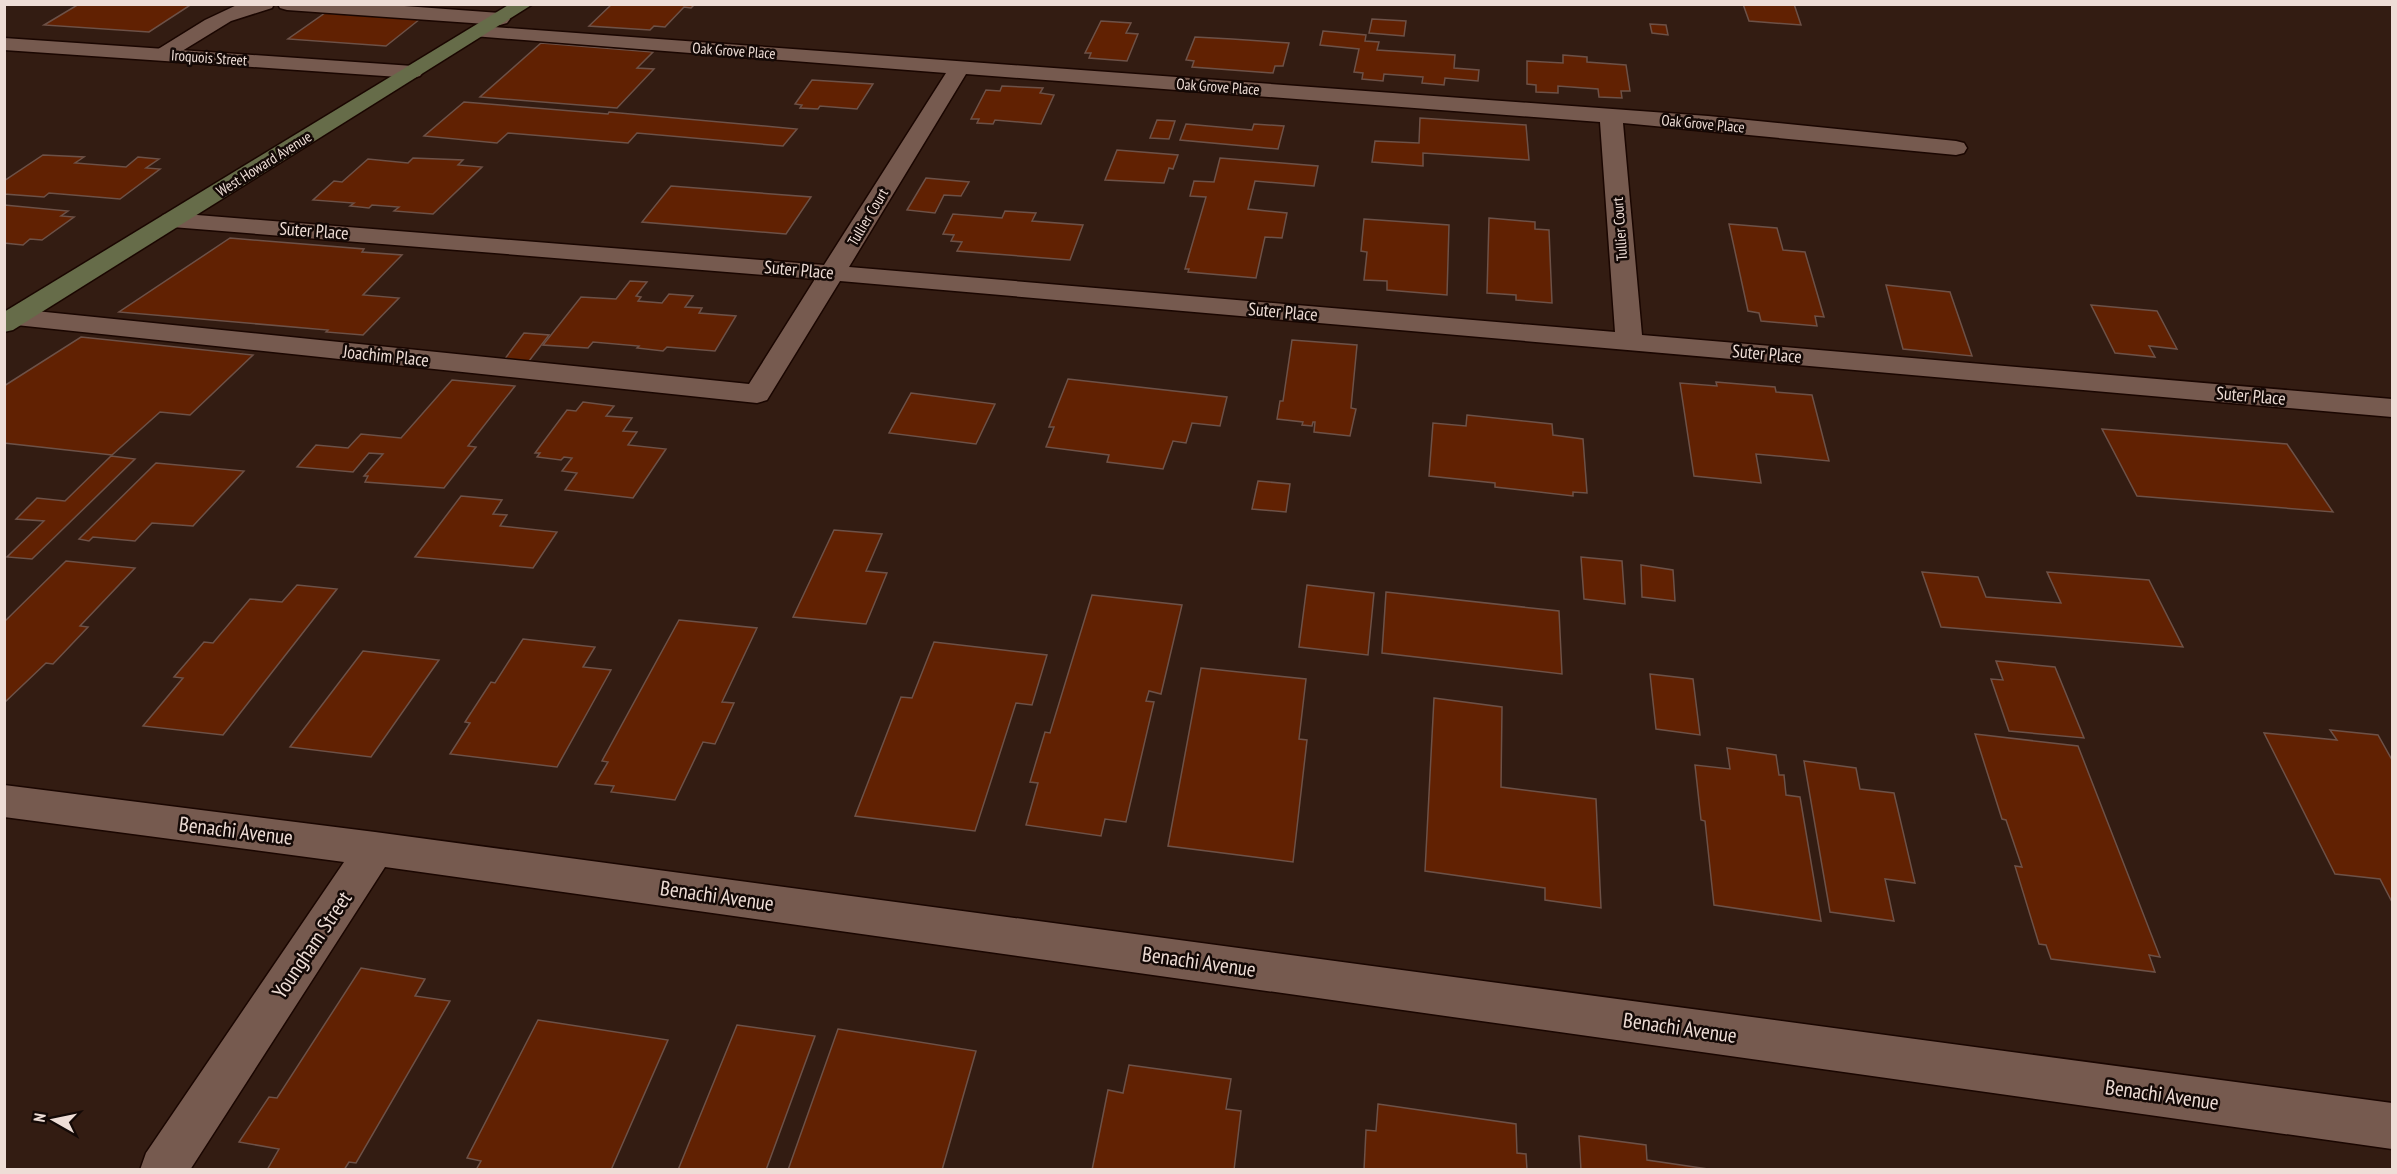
<svg xmlns="http://www.w3.org/2000/svg" width="2397" height="1174" font-family="'PT Sans Narrow',sans-serif">
  <style>
    .building { fill: #612102; stroke: #6d5147; stroke-width: 1.5 }
    .lines { fill: none; stroke-linecap: round; stroke-linejoin: round }
    .service-casing { stroke: #1a0601; stroke-width: 3 }
    .minor-casing { stroke: #1a0601; stroke-width: 3 }
    .secondary-casing { stroke: #1a0601; stroke-width: 3 }
    .service { fill: #765a4f; fill-rule: evenodd }
    .minor { fill: #765a4f; fill-rule: evenodd }
    .secondary { fill: #666c49; fill-rule: evenodd }
    .labels { text-anchor: middle; stroke-width: 5; stroke-linejoin: round; paint-order: stroke }
    .far-street-label { font-size: 15px; fill: #eeddd6; stroke: #140906 }
    .street-label { font-size: 18px; fill: #eeddd6; stroke: #140906 }
    .near-street-label { font-size: 21px; fill: #eeddd6; stroke: #140906 }
  </style>
  <rect width="100%" height="100%" fill="#331c12"/>
  <g class="building">
    <polygon points="79,4 192,4 149,32 44,25"/>
    <polygon points="612,4 695,4 691,8 684,7 665,27 654,26 650,30 589,26"/>
    <polygon points="1743,4 1794,4 1801,25 1749,21"/>
    <polygon points="325,13 420,19 386,46 288,39"/>
    <polygon points="1372,19 1406,21 1404,36 1369,33"/>
    <polygon points="1101,21 1131,23 1126,33 1138,34 1127,61 1089,58 1091,53 1085,53"/>
    <polygon points="1650,24 1666,25 1668,35 1652,33"/>
    <polygon points="1323,31 1366,35 1365,41 1379,42 1377,50 1455,55 1454,68 1479,70 1478,81 1445,78 1444,85 1422,83 1423,77 1384,74 1383,81 1362,79 1363,73 1354,72 1359,49 1320,45"/>
    <polygon points="1195,37 1232,39 1289,43 1283,66 1275,66 1273,73 1192,67 1194,61 1186,60"/>
    <polygon points="541,43 653,52 637,68 654,69 617,108 480,97"/>
    <polygon points="1563,55 1587,57 1587,62 1626,65 1630,91 1621,91 1622,98 1599,97 1598,89 1558,86 1558,93 1536,92 1536,85 1527,84 1527,61 1563,63"/>
    <polygon points="812,80 873,84 857,109 820,106 818,109 800,108 802,105 795,104"/>
    <polygon points="1002,86 1043,88 1040,93 1054,95 1041,124 995,120 993,124 977,123 979,119 971,119 986,90 1000,91"/>
    <polygon points="464,102 608,114 609,112 797,129 783,146 637,133 628,143 508,133 497,143 424,136"/>
    <polygon points="1420,118 1526,125 1529,160 1423,153 1423,166 1372,162 1375,141 1419,143"/>
    <polygon points="1157,120 1175,121 1169,139 1150,138"/>
    <polygon points="1186,124 1252,130 1254,124 1284,126 1278,149 1180,140"/>
    <polygon points="1117,150 1178,155 1173,169 1169,168 1164,183 1105,180"/>
    <polygon points="43,155 84,157 75,163 126,167 138,157 159,159 146,168 160,169 120,199 49,193 44,197 4,194 4,181"/>
    <polygon points="413,158 463,160 458,165 482,167 433,214 394,211 399,207 372,205 369,208 350,206 354,203 313,200 334,181 342,182 368,159 408,163"/>
    <polygon points="1220,158 1318,166 1314,186 1255,181 1248,209 1287,213 1282,238 1265,237 1256,278 1188,272 1189,269 1185,269 1206,197 1190,196 1194,181 1214,182"/>
    <polygon points="926,178 969,182 961,196 944,195 935,213 907,210"/>
    <polygon points="671,186 811,197 786,234 642,222"/>
    <polygon points="4,205 68,211 61,216 74,217 42,240 30,239 23,245 4,243"/>
    <polygon points="1005,211 1036,213 1032,221 1083,225 1070,260 957,251 962,242 951,241 954,235 943,234 953,214 1002,218"/>
    <polygon points="1489,218 1535,222 1535,229 1549,230 1552,303 1516,300 1516,295 1487,293"/>
    <polygon points="1364,219 1449,225 1447,295 1387,290 1387,281 1364,280 1367,252 1361,251"/>
    <polygon points="1729,224 1777,228 1783,250 1805,252 1824,317 1815,316 1817,326 1761,321 1759,313 1748,311"/>
    <polygon points="230,238 364,249 362,252 402,255 363,295 399,298 363,335 326,332 328,330 119,312"/>
    <polygon points="630,281 647,282 636,296 641,297 638,301 662,303 669,294 693,296 685,307 702,308 699,313 736,316 715,351 667,347 663,351 637,348 639,346 593,342 588,348 543,345 581,297 616,299"/>
    <polygon points="1886,285 1950,292 1972,356 1903,349"/>
    <polygon points="2091,305 2157,311 2177,349 2149,346 2155,357 2115,353"/>
    <polygon points="524,333 549,335 529,361 504,360"/>
    <polygon points="81,337 253,355 190,415 160,412 112,455 4,443 4,386"/>
    <polygon points="1292,340 1357,345 1351,408 1356,409 1350,436 1314,432 1315,422 1313,422 1312,426 1302,425 1303,422 1277,419 1280,401 1283,401"/>
    <polygon points="1068,379 1227,397 1220,426 1192,423 1186,443 1173,441 1163,469 1107,462 1109,455 1046,447 1054,427 1049,427"/>
    <polygon points="452,380 515,386 468,446 476,447 444,488 365,482 368,476 364,476 383,454 369,453 353,472 297,467 316,445 348,448 361,434 401,438"/>
    <polygon points="1716,382 1775,387 1776,392 1812,395 1829,461 1756,454 1761,483 1694,476 1680,383 1717,386"/>
    <polygon points="911,393 995,404 976,444 889,433"/>
    <polygon points="583,402 614,406 606,416 632,418 623,431 637,432 628,445 666,449 633,498 565,490 577,473 562,471 572,458 564,457 561,460 537,457 540,453 535,453 567,410 576,411"/>
    <polygon points="1467,415 1552,424 1553,435 1583,439 1587,493 1573,492 1573,496 1495,487 1495,483 1429,476 1433,423 1466,426"/>
    <polygon points="2102,429 2287,444 2333,512 2137,496"/>
    <polygon points="111,456 135,459 32,559 7,557 44,521 16,519 37,498 65,501"/>
    <polygon points="156,463 244,471 193,526 152,523 135,541 93,537 89,541 79,539"/>
    <polygon points="1258,481 1290,484 1286,512 1252,509"/>
    <polygon points="461,496 502,500 493,514 507,515 500,526 557,532 533,568 415,557"/>
    <polygon points="834,530 882,534 866,571 887,573 866,624 793,617"/>
    <polygon points="1581,557 1622,561 1625,604 1584,599"/>
    <polygon points="66,561 135,568 80,626 88,627 53,664 46,663 4,703 4,622"/>
    <polygon points="1641,565 1673,570 1675,601 1642,597"/>
    <polygon points="1922,572 1978,577 1986,597 2061,603 2047,572 2149,580 2183,647 1941,627"/>
    <polygon points="297,585 337,589 223,735 143,726 183,678 174,677 204,642 213,643 250,599 282,602"/>
    <polygon points="1307,585 1374,593 1368,655 1299,647"/>
    <polygon points="1386,592 1559,611 1562,674 1382,653"/>
    <polygon points="1092,595 1182,605 1161,694 1149,691 1146,701 1154,702 1126,822 1105,819 1101,836 1026,825 1038,783 1030,782 1045,732 1050,733"/>
    <polygon points="679,620 757,628 722,702 734,703 715,744 703,742 675,800 611,792 614,786 595,784 608,762 602,761"/>
    <polygon points="523,639 595,647 583,667 611,670 557,767 450,754 470,723 465,722 491,682 495,683"/>
    <polygon points="934,642 1047,655 1032,705 1016,703 975,831 855,816 901,697 912,698"/>
    <polygon points="363,651 439,660 371,757 290,747"/>
    <polygon points="1996,661 2055,667 2084,738 2009,731 1991,679 2003,680"/>
    <polygon points="1201,668 1306,679 1299,739 1307,740 1293,862 1168,846"/>
    <polygon points="1650,674 1693,679 1700,735 1656,729"/>
    <polygon points="1434,698 1502,707 1501,787 1596,799 1601,908 1545,900 1545,888 1425,871"/>
    <polygon points="2330,730 2378,735 2392,760 2392,902 2380,879 2335,874 2264,733 2337,740"/>
    <polygon points="1975,734 2078,746 2160,957 2149,955 2155,972 2051,959 2046,945 2039,944 2015,866 2022,867 2006,820 2002,819"/>
    <polygon points="1727,748 1776,755 1779,775 1784,775 1786,795 1800,797 1821,921 1714,905 1705,821 1701,820 1695,765 1730,769"/>
    <polygon points="1804,761 1856,768 1860,789 1894,793 1915,883 1885,879 1894,921 1830,912"/>
    <polygon points="361,968 425,979 415,996 450,1001 356,1163 349,1162 344,1170 267,1170 279,1149 239,1142 269,1097 277,1098"/>
    <polygon points="538,1020 668,1040 611,1170 476,1170 481,1161 467,1158"/>
    <polygon points="737,1025 815,1036 766,1170 678,1170"/>
    <polygon points="838,1029 976,1051 942,1170 788,1170"/>
    <polygon points="1129,1065 1231,1079 1226,1109 1241,1111 1234,1170 1092,1170 1108,1090 1123,1093"/>
    <polygon points="1378,1104 1516,1124 1517,1153 1526,1154 1527,1170 1364,1170 1366,1130 1376,1131"/>
    <polygon points="1579,1136 1646,1145 1647,1160 1715,1170 1581,1170"/>
  </g>
  <g class="lines">
    <g class="service-casing">
      <g id="service">
        <polygon points="239,4 274,4 272,8 231,21 169,59 155,59 152,55 155,51 205,20"/>
        <polygon points="278,4 377,4 500,13 507,15 510,19 507,23 500,25 287,10 280,8"/>
      </g>
    </g>
    <g class="minor-casing">
      <g id="minor">
        <path d="M480 26 1708 116 1956 141 1964 143 1967 148 1964 153 1956 155 1623 123 1642 335 2392 399V417L840 281 767 400 757 403 16 325 7 323 4 320 7 311 16 309 749 384 815 279 172 227 163 225 160 220 163 215 172 213 824 265 946 73 473 36 470 32 473 28ZM966 74 1600 122 1615 332 849 267Z"/>
        <polygon points="4,38 413,66 420,68 423,72 420,76 413,78 4,50"/>
        <polygon points="4,785 375,832 2392,1103 2392,1149 385,867 190,1170 140,1170 146,1153 344,862 4,817"/>
      </g>
    </g>
    <g class="secondary-casing">
      <polygon id="secondary" points="510,4 533,4 13,330 4,332 4,312"/>
    </g>
    <use href="#service" class="service"/>
    <use href="#minor" class="minor"/>
    <use href="#secondary" class="secondary"/>
  </g>
  <g class="labels">
    <g class="far-street-label">
      <text transform="translate(734 51) rotate(4)" y="5">Oak Grove Place</text>
      <text transform="translate(209 58) rotate(4)" y="5">Iroquois Street</text>
      <text transform="translate(1218 87) rotate(4)" y="5">Oak Grove Place</text>
      <text transform="translate(1703 124) rotate(5)" y="5">Oak Grove Place</text>
      <text transform="translate(264 164) rotate(-32)" y="5">West Howard Avenue</text>
      <text transform="translate(868 217) rotate(-59)" y="5">Tullier Court</text>
      <text transform="translate(1620 229) rotate(-94)" y="5">Tullier Court</text>
    </g>
    <g class="street-label">
      <text transform="translate(314 231) rotate(4)" y="6">Suter Place</text>
      <text transform="translate(799 270) rotate(5)" y="6">Suter Place</text>
      <text transform="translate(1283 312) rotate(5)" y="6">Suter Place</text>
      <text transform="translate(1767 354) rotate(5)" y="6">Suter Place</text>
      <text transform="translate(386 356) rotate(6)" y="6">Joachim Place</text>
      <text transform="translate(2251 396) rotate(5)" y="6">Suter Place</text>
    </g>
    <g class="near-street-label">
      <text transform="translate(236 831) rotate(7)" y="7">Benachi Avenue</text>
      <text transform="translate(717 896) rotate(8)" y="7">Benachi Avenue</text>
      <text transform="translate(312 945) rotate(-56)" y="7">Youngham Street</text>
      <text transform="translate(1199 962) rotate(8)" y="7">Benachi Avenue</text>
      <text transform="translate(1680 1028) rotate(8)" y="7">Benachi Avenue</text>
      <text transform="translate(2162 1095) rotate(8)" y="7">Benachi Avenue</text>
    </g>
  </g>
  <rect width="2397" height="1174" fill="none" stroke="#eeddd6" stroke-width="12"/>
  <g transform="translate(54 1120) rotate(279)" stroke="#140906" stroke-width="4.5" paint-order="stroke">
  <path d="M0-4.5L10 22L0 15L-10 22Z" fill="#eeddd6"/>
  <text y="-9" font-size="16" font-weight="bold" text-anchor="middle" fill="#eeddd6">N</text>
  </g>
</svg>
